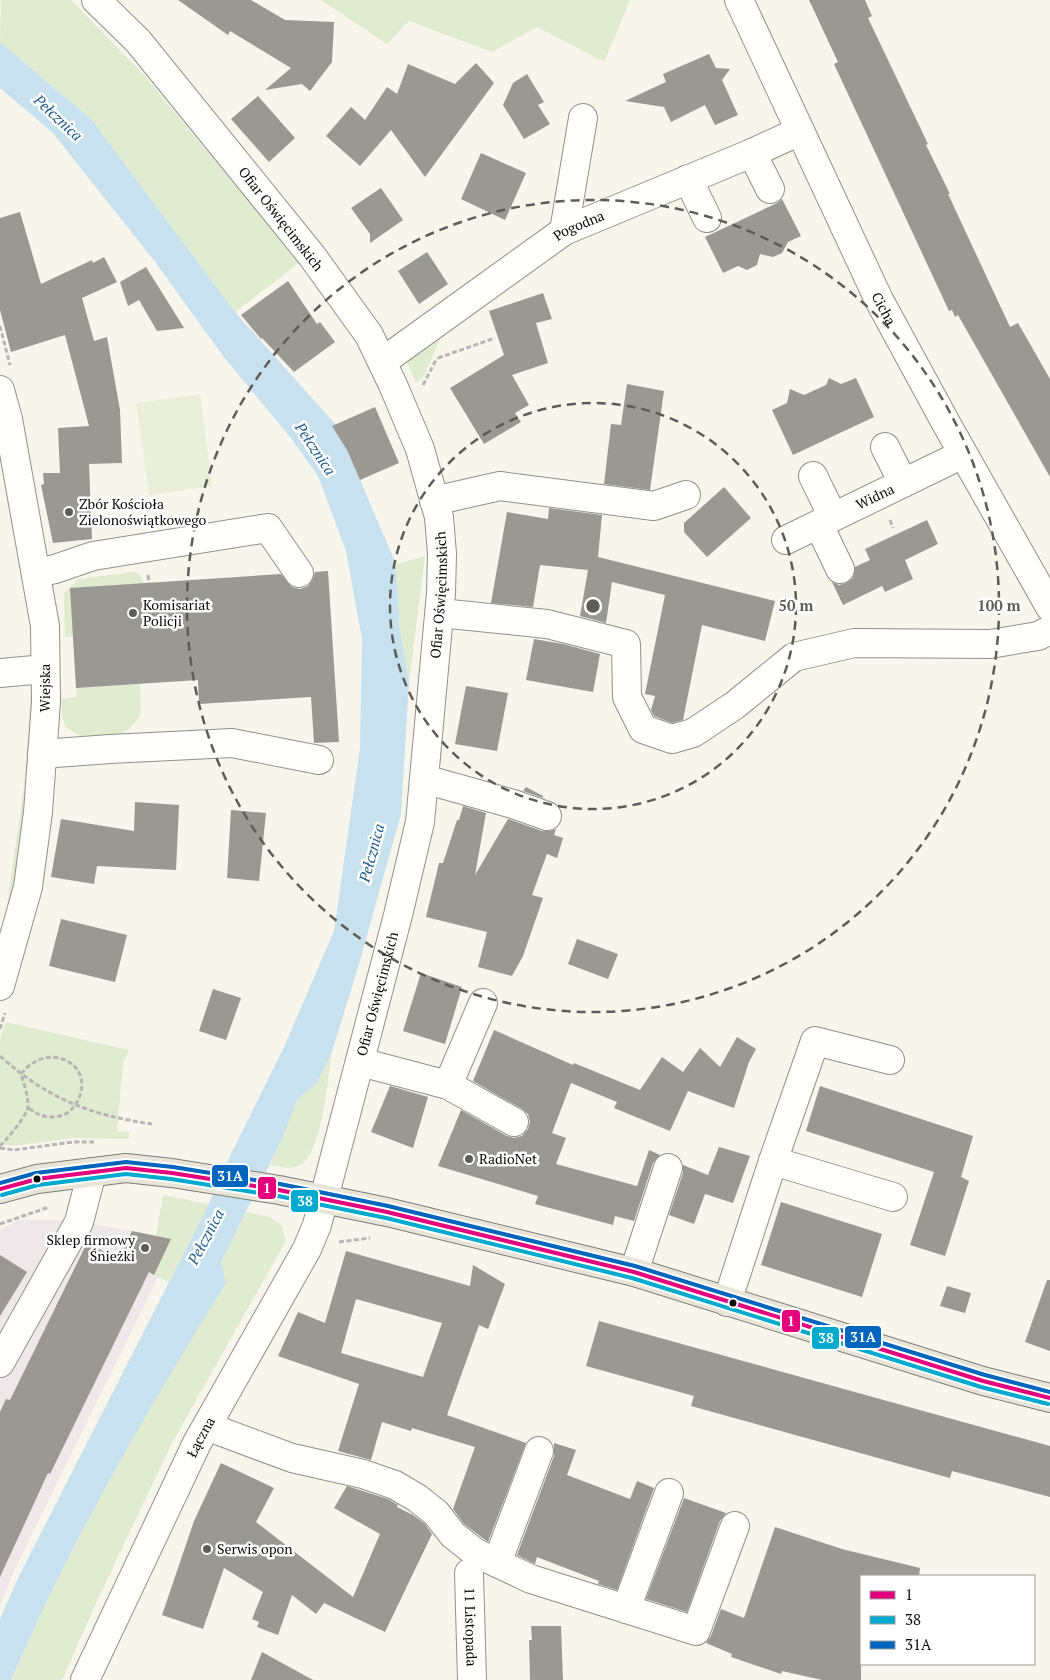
<svg xmlns="http://www.w3.org/2000/svg" width="1050" height="1680" font-family="'PT Serif',serif">
  <style>
    .industrial { fill: #efe8ea }
    .green { fill: #e1ebcf }
    .pitch { fill: #eaefd9 }
    .water { fill: #c8e1ee }
    .building { fill: #9a9893; fill-rule: evenodd }
    .lines { fill: none; stroke-linecap: round; stroke-linejoin: round }
    .minor-casing { stroke: #91908c; stroke-width: 30 }
    .major-casing { stroke: #7e7d7a; stroke-width: 30 }
    .path { stroke: #b7b6b5; stroke-width: 3; stroke-dasharray: 5 2.5; stroke-linecap: butt }
    .minor { stroke: #fefefc; stroke-width: 28 }
    .major { stroke: #e9e4d8; stroke-width: 28 }
    .bus-1-casing { stroke: #fff; stroke-width: 8 }
    .bus-2-casing { stroke: #fff; stroke-width: 8 }
    .bus-3-casing { stroke: #fff; stroke-width: 8 }
    .bus-1 { stroke: #e5007d; stroke-width: 4 }
    .bus-2 { stroke: #00a9ce; stroke-width: 4 }
    .bus-3 { stroke: #0065bd; stroke-width: 4 }
    .ring { fill: none; stroke: #5d5c59; stroke-width: 2.5; stroke-dasharray: 9 6 }
    .poi-dot { fill: #5d5c59; stroke: #fff; stroke-width: 2 }
    .bus-dot { fill: #0a0a0a; stroke: #fff; stroke-width: 2 }
    .labels { text-anchor: middle; stroke-width: 5; stroke-linejoin: round; paint-order: stroke }
    .street-label { font-size: 14px; fill: #0a0a0a; stroke: #fff }
    .poi-label { font-size: 14px; fill: #0a0a0a; stroke: #fff; text-anchor: start }
    .water-label { font-size: 15px; font-style: italic; fill: #22608c; stroke: #fff }
    .centre { fill: #5d5c59; stroke: #fff; stroke-width: 2.5 }
    .ring-label { font-size: 15px; text-anchor: middle; font-weight: bold; fill: #5d5c59; stroke: #fff; stroke-width: 5; stroke-linejoin: round; paint-order: stroke }
    .line-badge { stroke: #fff; stroke-width: 2 }
    .badge-label { font-size: 14px; text-anchor: middle; font-weight: bold; fill: #fff }
  </style>
  <rect width="100%" height="100%" fill="#f8f5ed"/>
  <polygon class="industrial" points="18,1220 63,1220 89,1223 171,1239 155,1275 158,1277 13,1573 0,1605 0,1230"/>
  <g class="green">
    <polygon points="1,0 71,0 144,75 299,263 235,312 92,120 0,42"/>
    <polygon points="321,0 630,0 604,62 537,27 492,52 409,21 387,44"/>
    <polygon points="445,328 423,378 416,383 406,360"/>
    <polygon points="425,556 409,682 400,630 396,564"/>
    <path d="M134 572C140 574 143 577 143 584L73 637H65L64 593 78 579Z"/>
    <polygon points="140,684 141,711 139,717 131,727 119,736 83,738 66,727 62,717 62,699 77,697 76,688"/>
    <polygon points="31,692 35,702 28,827 0,954 0,935 5,919 24,787"/>
    <polygon points="6,1022 129,1050 123,1063 117,1131 130,1132 128,1139 72,1138 13,1146 0,1144 0,1040"/>
    <path d="M332 1052C328 1078 322 1148 303 1163 293 1171 280 1167 270 1165L297 1100 317 1083Z"/>
    <polygon points="163,1195 209,1204 169,1282 154,1275 171,1239 156,1236"/>
    <path d="M246 1212 270 1217 281 1225 286 1241 173 1441 96 1603 62 1680H11C70 1543 147 1410 225 1283L221 1262Z"/>
  </g>
  <polygon class="pitch" points="200,394 212,486 149,495 136,403"/>
  <path class="water" d="M0 42 92 120 235 312 337 426 396 564 400 630 409 682 401 814 359 964 332 1052 317 1083 297 1100 282 1139 221 1262 226 1283C147 1410 70 1543 11 1680H0V1619L19 1576 209 1204 232 1152 284 1047 334 931 360 748 362 639 346 551 318 476 290 437 223 356 156 263 52 132 0 88Z"/>
  <g class="building">
    <polygon points="178,0 251,0 285,20 334,22 332,62 310,91 302,84 265,90 291,68 230,31 228,35"/>
    <polygon points="809,0 865,0 872,16 868,18 928,144 926,145 950,194 948,194 1010,327 1018,323 1050,379 1050,477 958,315 955,317 952,310 949,311 834,64 838,62"/>
    <polygon points="709,54 716,68 730,69 722,80 738,115 715,125 705,105 671,122 664,107 625,101 666,82 663,74"/>
    <polygon points="476,63 494,83 425,177 391,130 360,166 326,136 351,107 365,120 387,87 397,94 408,64 455,84"/>
    <polygon points="527,74 544,102 538,105 550,124 524,139 503,105 513,83"/>
    <polygon points="258,96 295,138 269,162 231,119"/>
    <polygon points="481,153 526,173 505,220 461,199"/>
    <polygon points="381,188 403,220 370,243 370,234 351,208"/>
    <polygon points="782,199 801,236 788,242 782,253 773,257 760,254 757,265 747,270 738,266 723,273 705,237 777,203"/>
    <polygon points="20,212 41,284 92,260 93,263 104,257 117,282 82,298 94,341 107,337 120,410 122,463 89,464 92,539 53,543 41,485 44,484 43,473 60,473 58,428 89,426 65,335 11,352 0,310 0,218"/>
    <polygon points="427,252 448,284 419,304 398,271"/>
    <polygon points="146,267 176,315 184,328 157,331 139,300 128,306 120,282"/>
    <polygon points="288,281 317,324 320,322 335,342 294,372 262,338 261,339 241,315"/>
    <polygon points="543,293 552,319 536,323 548,363 512,375 529,405 515,413 521,422 484,444 450,388 504,355 489,311"/>
    <polygon points="829,378 841,384 856,378 874,417 793,455 772,410 787,403 790,389 804,395 826,385"/>
    <polygon points="627,384 664,391 650,490 604,484 611,424 621,425"/>
    <polygon points="375,407 399,463 360,480 347,450 332,426"/>
    <polygon points="724,487 751,518 707,557 684,532 684,523"/>
    <polygon points="549,508 602,515 598,557 775,601 765,641 702,625 683,720 672,723 654,716 651,710 655,696 645,694 665,595 612,582 606,623 580,616 588,570 540,565 533,607 491,603 507,512 548,519"/>
    <polygon points="927,520 938,544 905,560 913,579 885,592 882,586 843,605 832,582 839,585 846,583 853,578 855,567 870,560 865,549"/>
    <polygon points="328,571 339,742 314,743 311,697 199,704 198,680 76,688 70,588 281,574 292,587 300,589 308,586 313,579 315,572"/>
    <polygon points="534,639 563,644 600,654 593,692 526,680"/>
    <polygon points="466,686 508,693 497,751 455,744"/>
    <polygon points="526,787 543,796 543,798 523,791"/>
    <polygon points="135,802 179,805 176,870 97,866 94,884 51,877 61,819 134,831"/>
    <polygon points="463,806 486,813 475,875 508,819 542,831 549,831 556,829 554,835 563,838 557,858 547,854 532,895 543,898 523,956 512,976 478,967 487,932 426,917 439,863 443,863 457,820 459,820"/>
    <polygon points="231,810 266,813 259,881 227,878"/>
    <polygon points="61,919 127,935 115,982 49,966"/>
    <polygon points="577,939 618,954 608,979 568,964"/>
    <polygon points="421,973 462,987 445,1044 403,1031"/>
    <polygon points="213,989 241,998 226,1040 199,1031"/>
    <polygon points="494,1030 573,1065 574,1063 640,1090 662,1057 683,1072 700,1048 720,1067 737,1037 756,1049 749,1062 734,1108 688,1091 670,1131 614,1108 617,1102 571,1083 552,1133 566,1138 556,1164 637,1186 649,1150 660,1155 653,1163 634,1221 615,1216 613,1225 535,1204 538,1196 438,1166 461,1110 507,1136 514,1138 522,1136 528,1129 530,1122 528,1114 522,1109 473,1081"/>
    <polygon points="390,1086 428,1097 413,1148 371,1132"/>
    <polygon points="820,1086 973,1136 961,1177 969,1181 945,1256 910,1245 934,1172 806,1131"/>
    <polygon points="719,1147 750,1156 733,1203 705,1194 694,1224 669,1215 683,1173 683,1165 708,1175"/>
    <polygon points="781,1202 882,1234 862,1297 761,1265"/>
    <polygon points="132,1231 171,1239 154,1275 149,1272 50,1474 48,1473 0,1577 0,1412 6,1399 10,1400 87,1243 119,1259"/>
    <path d="M346 1251 470 1286 473 1265 505 1284 488 1329 479 1325 447 1415 526 1443 488 1542 464 1524 453 1509 475 1447 412 1428 411 1431 382 1422 371 1460 338 1451 359 1384 278 1356 298 1312 325 1323ZM356 1299 442 1323 423 1377 341 1353Z"/>
    <polygon points="0,1255 27,1272 0,1316"/>
    <polygon points="1047,1280 1050,1280 1050,1351 1025,1342"/>
    <polygon points="947,1286 971,1293 965,1313 940,1306"/>
    <polygon points="599,1321 1050,1446 1050,1497 952,1471 950,1478 691,1406 694,1396 586,1366"/>
    <polygon points="554,1443 576,1450 567,1475 630,1499 637,1481 654,1488 617,1590 598,1584 599,1581 537,1557 535,1564 517,1555 554,1456"/>
    <polygon points="221,1463 274,1488 256,1522 353,1597 380,1534 334,1508 347,1486 388,1499 398,1505 397,1507 413,1515 425,1524 432,1534 385,1632 324,1603 316,1614 292,1595 278,1635 257,1627 259,1622 252,1619 263,1592 224,1568 203,1629 162,1615 194,1521"/>
    <polygon points="684,1498 726,1513 720,1521 687,1612 646,1599"/>
    <polygon points="775,1527 842,1549 920,1568 919,1576 861,1576 861,1680 822,1680 782,1671 781,1674 731,1657 732,1654 706,1643 711,1636 721,1609 744,1618"/>
    <polygon points="531,1626 561,1626 563,1680 530,1680 529,1640 532,1640"/>
    <polygon points="262,1652 313,1680 251,1680"/>
  </g>
  <g class="lines">
    <g class="minor-casing">
      <g id="minor">
        <path id="s1" d="M739 0 879 300 947 425 1050 607"/>
        <polyline points="752,153 770,189"/>
        <polyline points="688,179 707,218"/>
        <polyline points="564,231 583,118"/>
        <path id="s2" d="M382 362 564 231 752 153 800 131"/>
        <polyline points="0,390 8,419 45,626 46,702 38,812 28,887 0,986"/>
        <polyline points="885,447 903,483"/>
        <polyline points="813,476 833,517"/>
        <polyline points="434,501 500,486 654,506 686,495"/>
        <polyline points="819,525 840,569"/>
        <path id="s3" d="M786 540 963 454"/>
        <polyline points="36,573 55,569 93,556 268,528 299,573"/>
        <polyline points="440,613 547,624 626,644 627,697 643,729 672,739 693,733 735,705 794,657 854,643 990,644 1038,636 1050,630"/>
        <polyline points="0,673 45,669"/>
        <polyline points="42,754 110,749 232,743 319,760"/>
        <polyline points="424,779 513,804 547,816"/>
        <polyline points="360,1062 448,1085 514,1122"/>
        <polyline points="448,1085 483,1003"/>
        <polyline points="773,1161 893,1197"/>
        <polyline points="634,1272 668,1168"/>
        <polyline points="727,1302 773,1161 815,1041 890,1060"/>
        <polyline points="0,1363 79,1222 92,1172"/>
        <polyline points="208,1424 222,1432 292,1458 363,1474 395,1485 417,1498 436,1513 453,1535 476,1553 531,1579 696,1631 735,1526"/>
        <polyline points="497,1563 539,1451"/>
        <path id="s4" d="M469 1573 472 1680"/>
        <polyline points="626,1609 669,1493"/>
        <path id="s5" d="M85 1680 197 1443 307 1249 317 1225 398 915 420 822 441 593 442 554 439 517 420 449 393 385 369 335 312 256 138 41 96 0"/>
      </g>
    </g>
    <g class="major-casing">
      <polyline id="major" points="0,1189 37,1179 126,1168 172,1173 279,1190 387,1212 634,1272 983,1381 1050,1398"/>
    </g>
    <g class="path">
      <polyline points="0,326 10,365"/>
      <polyline points="438,358 495,338"/>
      <polyline points="423,385 437,358"/>
      <polyline points="890,520 893,528"/>
      <polyline points="148,575 149,583"/>
      <polyline points="0,1029 5,1013"/>
      <path d="M0 1056C48 1099 90 1115 152 1124"/>
      <path d="M0 1146C7 1139 28 1115 28 1106 28 1095 24 1084 21 1074 47 1040 94 1063 79 1098 75 1107 69 1114 60 1116 47 1119 37 1115 28 1107"/>
      <polyline points="0,1148 14,1150 73,1142 94,1142"/>
      <polyline points="0,1224 49,1207"/>
      <polyline points="339,1242 370,1238"/>
    </g>
    <use href="#minor" class="minor"/>
    <use href="#major" class="major"/>
    <g class="bus-1-casing">
      <polyline id="bus-1" points="0,1189 37,1179 126,1168 172,1173 279,1190 387,1212 634,1272 983,1381 1050,1398"/>
    </g>
    <g class="bus-2-casing">
      <polyline id="bus-2" points="2,1195 38,1185 126,1174 171,1179 278,1196 386,1218 632,1278 981,1387 1048,1404"/>
    </g>
    <g class="bus-3-casing">
      <polyline id="bus-3" points="0,1183 36,1173 126,1162 173,1167 280,1184 388,1206 635,1266 985,1375 1050,1392"/>
    </g>
    <use href="#bus-1" class="bus-1"/>
    <use href="#bus-2" class="bus-2"/>
    <use href="#bus-3" class="bus-3"/>
  </g>
  <g class="ring">
    <circle cx="593" cy="606" r="203"/>
    <circle cx="593" cy="606" r="406"/>
  </g>
  <g class="poi-dot">
    <circle cx="69" cy="512" r="5"/>
    <circle cx="133" cy="613" r="5"/>
    <circle cx="469" cy="1159" r="5"/>
    <circle cx="145" cy="1248" r="5"/>
    <circle cx="207" cy="1549" r="5"/>
  </g>
  <g class="bus-dot">
    <circle cx="37" cy="1179" r="4.5"/>
    <circle cx="733" cy="1303" r="4.5"/>
  </g>
  <g class="labels">
    <g class="street-label">
      <text transform="translate(281 219) rotate(52)" y="5">Ofiar Oświęcimskich</text>
      <text dy="5" stroke="none"><textPath href="#s2" startOffset="240">Pogodna</textPath></text>
      <text dy="5" stroke="none"><textPath href="#s1" startOffset="341">Cicha</textPath></text>
      <text dy="5" stroke="none"><textPath href="#s3" startOffset="99">Widna</textPath></text>
      <text dy="5" stroke="none"><textPath href="#s5" startOffset="1155">Ofiar Oświęcimskich</textPath></text>
      <text transform="translate(45 688) rotate(-90)" y="5">Wiejska</text>
      <text dy="5" stroke="none"><textPath href="#s5" startOffset="750">Ofiar Oświęcimskich</textPath></text>
      <text dy="5" stroke="none"><textPath href="#s5" startOffset="269">Łączna</textPath></text>
      <text dy="5" stroke="none"><textPath href="#s4" startOffset="54">11 Listopada</textPath></text>
    </g>
    <g class="poi-label">
      <text x="79" y="509">Zbór Kościoła<tspan x="79" dy="16">Zielonoświątkowego</tspan></text>
      <text x="143" y="610">Komisariat<tspan x="143" dy="16">Policji</tspan></text>
      <text x="479" y="1164">RadioNet</text>
      <text x="135" y="1245" text-anchor="end">Sklep firmowy<tspan x="135" dy="16">Śnieżki</tspan></text>
      <text x="217" y="1554">Serwis opon</text>
    </g>
    <g class="water-label">
      <text transform="translate(58 118) rotate(43)" y="5">Pełcznica</text>
      <text transform="translate(315 449) rotate(56)" y="5">Pełcznica</text>
      <text transform="translate(372 853) rotate(-75)" y="5">Pełcznica</text>
      <text transform="translate(206 1237) rotate(-62)" y="5">Pełcznica</text>
    </g>
  </g>
  <circle cx="593" cy="606" r="8" class="centre"/>
  <g class="ring-label">
    <text x="796" y="611">50 m</text>
    <text x="999" y="611">100 m</text>
  </g>
  <g class="line-badge">
    <rect x="211" y="1164" width="38" height="24" rx="5" fill="#0065bd"/>
    <rect x="257" y="1176" width="20" height="24" rx="5" fill="#e5007d"/>
    <rect x="290" y="1189" width="29" height="24" rx="5" fill="#00a9ce"/>
    <rect x="781" y="1309" width="20" height="24" rx="5" fill="#e5007d"/>
    <rect x="844" y="1325" width="38" height="24" rx="5" fill="#0065bd"/>
    <rect x="811" y="1326" width="29" height="24" rx="5" fill="#00a9ce"/>
  </g>
  <g class="badge-label">
    <text x="230" y="1181">31A</text>
    <text x="267" y="1193">1</text>
    <text x="305" y="1206">38</text>
    <text x="791" y="1326">1</text>
    <text x="863" y="1342">31A</text>
    <text x="826" y="1343">38</text>
  </g>
  <rect x="860" y="1575" width="175" height="90" fill="#ffffff" stroke="#9d9d9d"/>
  <rect x="870" y="1591" width="25" height="8" fill="#e5007d" stroke="#9d9d9d"/>
  <text x="905" y="1600" font-size="15" fill="#0a0a0a">1</text>
  <rect x="870" y="1616" width="25" height="8" fill="#00a9ce" stroke="#9d9d9d"/>
  <text x="905" y="1625" font-size="15" fill="#0a0a0a">38</text>
  <rect x="870" y="1641" width="25" height="8" fill="#0065bd" stroke="#9d9d9d"/>
  <text x="905" y="1650" font-size="15" fill="#0a0a0a">31A</text>
</svg>
